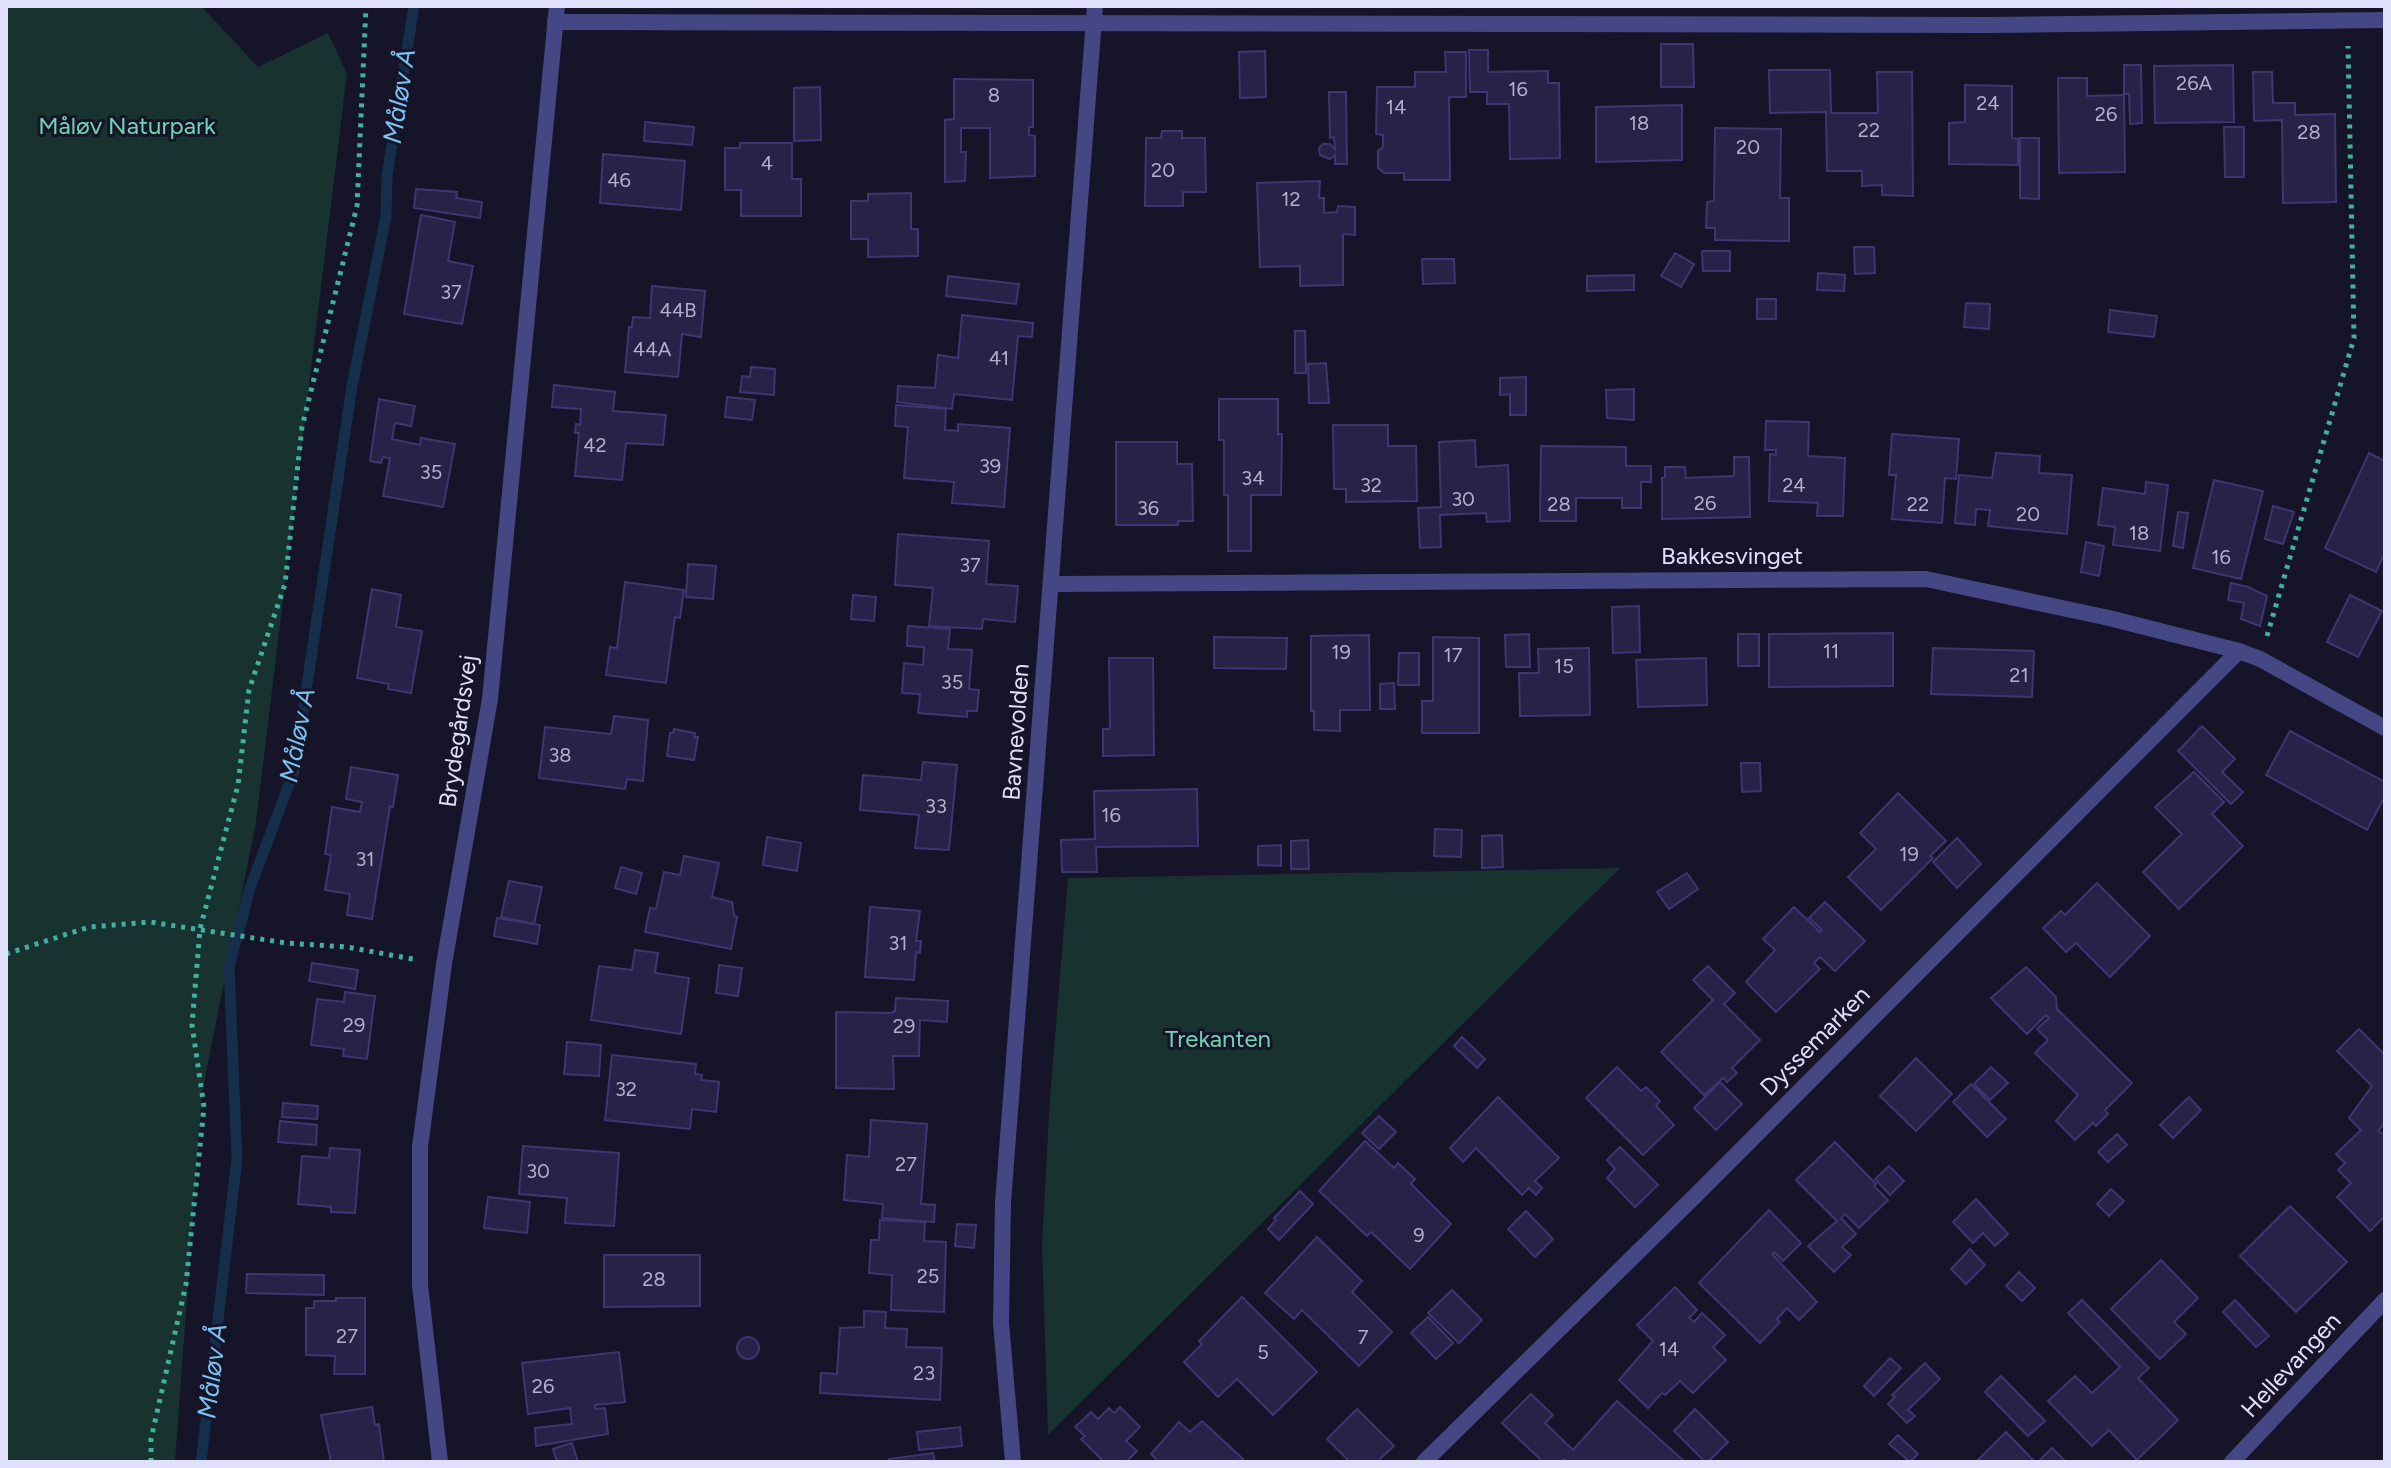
<svg xmlns="http://www.w3.org/2000/svg" width="2391" height="1468" font-family="Figtree,sans-serif">
  <style>
    .green { fill: #17322f }
    .lines { fill: none; stroke-linecap: round; stroke-linejoin: round }
    .stream { stroke: #152e4b; stroke-width: 11 }
    .building { fill: #262248; stroke: #3d3671; stroke-width: 2 }
    .path { stroke: #3eb1a0; stroke-width: 5; stroke-dasharray: 4 6; stroke-linecap: butt }
    .minor { stroke: #444783; stroke-width: 16 }
    .labels { text-anchor: middle; stroke-width: 6; stroke-linejoin: round; paint-order: stroke }
    .number-label { font-size: 20px; fill: #b2b0cf }
    .park-label { font-size: 24px; fill: #71d5b4; stroke: #151429 }
    .street-label { font-size: 24px; fill: #e0dffc; stroke: #151429 }
    .water-label { font-size: 26px; font-style: italic; fill: #78c3f1; stroke: #151429 }
  </style>
  <rect width="100%" height="100%" fill="#151429"/>
  <g class="green">
    <polygon points="6,6 201,6 258,67 328,33 347,73 256,822 202,1093 175,1462 6,1462"/>
    <polygon points="1620,868 1048,1435 1042,1243 1050,1098 1068,878"/>
  </g>
  <g class="lines">
    <polyline class="stream" points="201,1462 237,1159 229,967 250,888 294,771 352,386 386,216 387,176 414,6"/>
  </g>
  <g class="building">
    <polygon points="1661,44 1693,44 1694,87 1661,87"/>
    <polygon points="1469,50 1488,50 1488,72 1548,71 1548,83 1559,83 1560,158 1510,159 1509,104 1487,104 1487,92 1470,92"/>
    <polygon points="1265,51 1266,97 1240,98 1239,52"/>
    <polygon points="1445,52 1466,52 1466,97 1449,97 1450,180 1404,180 1404,173 1384,173 1378,168 1378,151 1383,147 1383,135 1376,134 1377,87 1415,87 1415,72 1446,72"/>
    <polygon points="2124,65 2141,65 2142,123 2130,124 2129,94 2124,94"/>
    <polygon points="2233,65 2234,122 2155,123 2154,66"/>
    <polygon points="1769,70 1830,70 1831,113 1878,113 1877,72 1912,72 1913,196 1882,195 1882,185 1862,186 1862,171 1827,171 1826,112 1770,113"/>
    <polygon points="2253,72 2272,72 2273,103 2295,103 2295,115 2335,114 2336,202 2283,203 2282,120 2254,121"/>
    <polygon points="2058,78 2087,78 2087,96 2124,95 2125,172 2059,173"/>
    <polygon points="954,79 1033,80 1033,127 1029,127 1029,135 1035,136 1035,176 990,178 990,128 961,128 961,152 966,152 965,181 945,182 945,120 954,119"/>
    <polygon points="1965,85 2012,86 2012,138 2018,139 2018,165 1949,164 1949,123 1965,122"/>
    <polygon points="820,87 821,140 794,141 794,88"/>
    <polygon points="1329,92 1346,92 1347,164 1335,164 1335,155 1330,159 1320,155 1319,148 1323,144 1330,144 1335,149 1334,137 1330,138"/>
    <polygon points="1682,105 1682,160 1596,162 1596,107"/>
    <polygon points="645,122 694,127 692,145 644,141"/>
    <polygon points="2224,127 2244,127 2244,177 2225,177"/>
    <polygon points="1715,128 1781,129 1780,198 1789,198 1789,241 1715,240 1715,228 1706,228 1707,202 1714,201"/>
    <polygon points="1162,131 1182,131 1182,138 1205,138 1206,192 1183,192 1183,206 1145,206 1146,138 1161,138"/>
    <polygon points="2020,138 2039,138 2039,199 2020,198"/>
    <polygon points="740,143 792,143 792,179 801,179 801,216 741,216 741,190 725,190 725,148 740,148"/>
    <polygon points="603,154 685,161 681,210 600,203"/>
    <polygon points="1320,181 1319,198 1324,198 1324,213 1337,212 1338,206 1355,207 1355,235 1343,234 1343,285 1300,286 1300,266 1260,267 1257,183"/>
    <polygon points="416,189 457,192 456,198 482,202 480,218 414,208"/>
    <polygon points="911,193 911,229 918,229 918,256 868,257 868,239 851,239 851,201 868,201 868,194"/>
    <polygon points="421,215 455,222 448,261 473,266 462,324 404,314"/>
    <polygon points="1854,247 1874,247 1875,273 1855,274"/>
    <polygon points="1702,251 1730,251 1730,271 1703,271"/>
    <polygon points="1675,253 1694,264 1681,287 1661,276"/>
    <polygon points="1422,259 1454,259 1455,283 1423,284"/>
    <polygon points="1818,273 1845,275 1844,291 1817,290"/>
    <polygon points="1634,275 1634,290 1587,291 1587,276"/>
    <polygon points="948,276 1019,284 1016,304 946,296"/>
    <polygon points="652,286 705,291 701,337 682,334 678,377 625,372 629,327 632,327 633,317 650,318"/>
    <rect x="1757" y="299" width="19" height="20"/>
    <polygon points="1966,303 1990,304 1989,329 1964,327"/>
    <polygon points="2110,310 2157,316 2154,337 2108,332"/>
    <polygon points="962,315 1033,323 1032,337 1018,336 1012,400 954,394 952,409 897,402 898,386 935,388 938,355 958,358"/>
    <polygon points="1295,331 1305,331 1306,373 1295,373"/>
    <polygon points="1326,363 1329,403 1309,403 1308,364"/>
    <polygon points="751,367 775,369 774,395 740,392 742,376 750,377"/>
    <polygon points="1526,377 1526,415 1510,415 1510,394 1500,395 1500,378"/>
    <polygon points="554,385 615,392 613,411 666,415 663,445 626,443 622,480 575,476 579,433 575,433 576,424 580,425 581,409 552,407"/>
    <polygon points="1634,389 1634,420 1607,418 1606,390"/>
    <polygon points="727,397 755,400 752,420 725,417"/>
    <polygon points="379,399 415,406 411,426 395,423 392,439 420,445 421,438 455,444 443,507 383,496 390,458 383,457 381,463 370,461"/>
    <polygon points="1219,399 1278,399 1278,434 1282,434 1281,495 1251,495 1251,551 1228,551 1228,495 1224,495 1224,440 1219,440"/>
    <polygon points="896,405 946,409 945,430 958,431 958,424 1010,428 1004,507 952,503 954,482 904,478 908,427 895,426"/>
    <polygon points="1766,421 1809,422 1808,456 1845,458 1843,516 1817,516 1818,503 1769,501 1770,454 1776,455 1776,450 1765,450"/>
    <polygon points="1333,425 1388,425 1388,446 1416,446 1417,501 1346,502 1346,489 1334,489"/>
    <polygon points="1892,434 1959,439 1956,479 1945,478 1942,523 1892,519 1896,475 1889,475"/>
    <polygon points="1475,440 1476,467 1508,465 1510,521 1487,522 1486,513 1440,515 1441,547 1420,548 1418,508 1441,507 1439,442"/>
    <polygon points="1116,442 1177,442 1177,464 1192,464 1193,521 1178,521 1178,525 1116,525"/>
    <polygon points="1541,446 1626,447 1626,466 1651,466 1651,482 1641,482 1641,508 1622,508 1622,498 1576,498 1576,521 1540,521"/>
    <polygon points="1996,453 2040,456 2039,473 2072,475 2067,534 1988,526 1990,510 1976,509 1975,525 1955,523 1959,475 1992,478"/>
    <polygon points="2369,453 2385,461 2385,552 2376,572 2325,548"/>
    <polygon points="1734,457 1749,457 1750,517 1662,519 1662,478 1665,477 1665,467 1685,467 1686,478 1734,476"/>
    <polygon points="2214,480 2263,491 2241,579 2193,568"/>
    <polygon points="2146,482 2168,485 2160,551 2113,545 2115,527 2098,525 2103,488 2145,494"/>
    <polygon points="2273,506 2294,512 2283,544 2265,539"/>
    <polygon points="2178,512 2188,513 2183,548 2173,546"/>
    <polygon points="898,534 989,541 986,584 1018,586 1015,622 983,619 982,629 929,626 933,588 895,585"/>
    <polygon points="2086,542 2104,546 2099,576 2081,572"/>
    <polygon points="688,564 716,566 713,599 686,597"/>
    <polygon points="625,582 684,590 680,618 675,617 666,683 606,675 610,647 617,648"/>
    <polygon points="2231,583 2248,587 2267,596 2260,626 2241,619 2244,603 2228,600"/>
    <polygon points="372,589 401,595 396,627 422,631 411,693 388,689 389,684 357,678"/>
    <polygon points="853,595 876,597 874,621 851,619"/>
    <polygon points="2350,595 2382,611 2358,657 2327,642"/>
    <polygon points="1639,606 1640,652 1613,653 1612,607"/>
    <polygon points="908,626 950,629 948,649 972,650 969,689 979,690 977,711 967,711 967,717 918,713 920,694 902,693 904,663 923,665 924,647 907,646"/>
    <polygon points="1893,633 1893,686 1769,687 1769,634"/>
    <polygon points="1529,634 1530,667 1506,667 1505,635"/>
    <rect x="1738" y="634" width="21" height="32"/>
    <polygon points="1369,635 1370,710 1340,710 1340,731 1314,730 1314,711 1311,711 1311,636"/>
    <polygon points="1214,637 1287,638 1286,669 1214,668"/>
    <polygon points="1433,637 1479,638 1479,733 1422,733 1422,701 1433,701"/>
    <polygon points="1589,648 1590,715 1520,716 1519,673 1539,673 1538,649"/>
    <polygon points="1933,648 2034,651 2032,697 1931,694"/>
    <polygon points="1399,653 1419,653 1419,685 1398,685"/>
    <polygon points="1109,658 1153,658 1154,755 1103,756 1103,729 1110,729"/>
    <polygon points="1706,658 1707,705 1638,707 1636,660"/>
    <polygon points="1394,683 1395,709 1380,709 1380,684"/>
    <polygon points="614,716 648,720 643,781 627,779 625,789 539,778 545,727 611,734"/>
    <polygon points="2202,726 2235,759 2222,772 2243,792 2231,804 2178,751"/>
    <polygon points="674,729 695,733 694,737 698,737 694,760 667,756 670,733 673,733"/>
    <polygon points="2290,731 2385,782 2385,796 2367,830 2266,775"/>
    <polygon points="923,762 957,765 949,850 915,848 919,815 860,810 863,775 921,780"/>
    <polygon points="1741,763 1760,763 1761,791 1742,792"/>
    <polygon points="351,767 398,775 393,807 390,806 372,919 347,915 350,894 325,890 331,855 325,854 332,807 360,812 362,802 346,799"/>
    <polygon points="2194,772 2224,802 2212,814 2243,846 2179,909 2143,872 2182,834 2155,807"/>
    <polygon points="1197,789 1198,846 1096,847 1097,872 1062,872 1061,840 1095,839 1094,791"/>
    <polygon points="1898,793 1946,841 1930,856 1933,858 1881,910 1848,877 1876,849 1860,833"/>
    <polygon points="1435,829 1462,830 1461,857 1434,856"/>
    <polygon points="1502,835 1503,867 1482,868 1482,836"/>
    <polygon points="767,837 801,843 797,871 763,865"/>
    <polygon points="1957,838 1981,864 1957,888 1933,862"/>
    <polygon points="1308,840 1309,869 1291,869 1291,841"/>
    <polygon points="1281,845 1281,866 1258,865 1258,846"/>
    <polygon points="684,856 719,863 712,897 732,902 734,915 737,917 731,949 645,932 650,908 656,909 664,872 680,875"/>
    <polygon points="621,867 642,873 636,894 615,888"/>
    <polygon points="1687,873 1698,889 1669,909 1657,892"/>
    <polygon points="509,881 542,887 534,924 501,917"/>
    <polygon points="2097,883 2150,936 2110,977 2076,943 2066,952 2043,928 2061,911 2065,915"/>
    <polygon points="1825,902 1865,941 1835,971 1820,957 1814,963 1820,969 1776,1012 1746,982 1775,950 1763,939 1794,907 1820,932 1822,930 1809,918"/>
    <polygon points="870,907 920,911 916,941 921,941 920,953 916,952 914,980 865,977"/>
    <polygon points="497,918 540,925 537,944 494,936"/>
    <polygon points="635,950 658,953 655,973 689,978 681,1034 591,1020 599,966 632,970"/>
    <polygon points="312,963 358,970 355,989 309,981"/>
    <polygon points="719,965 742,968 738,996 716,993"/>
    <polygon points="1708,966 1735,993 1724,1004 1760,1040 1732,1068 1737,1073 1727,1082 1723,1078 1704,1095 1661,1052 1713,1000 1693,980"/>
    <polygon points="2026,967 2056,997 2057,1009 2132,1083 2105,1110 2108,1114 2096,1126 2093,1123 2075,1140 2056,1121 2078,1095 2035,1053 2048,1040 2037,1029 2049,1018 2046,1015 2027,1034 1991,998"/>
    <polygon points="345,992 375,996 367,1059 343,1056 344,1049 311,1045 317,999 344,1002"/>
    <polygon points="896,998 948,1001 947,1022 920,1020 919,1056 893,1056 894,1089 836,1088 836,1012 891,1013 895,1011"/>
    <polygon points="2359,1029 2385,1055 2385,1123 2378,1131 2385,1135 2385,1216 2370,1231 2337,1197 2351,1183 2338,1170 2345,1163 2336,1154 2361,1130 2349,1118 2372,1086 2337,1051"/>
    <polygon points="1462,1037 1485,1059 1477,1068 1454,1046"/>
    <polygon points="567,1042 601,1045 599,1076 564,1074"/>
    <polygon points="612,1055 696,1064 695,1074 702,1075 701,1080 719,1082 716,1112 692,1109 690,1129 605,1120"/>
    <polygon points="1916,1058 1952,1094 1916,1131 1880,1096"/>
    <polygon points="1617,1067 1641,1091 1646,1087 1660,1101 1656,1106 1674,1125 1643,1155 1586,1098"/>
    <polygon points="1991,1067 2008,1083 1990,1100 1974,1084"/>
    <polygon points="1720,1082 1742,1104 1716,1130 1694,1108"/>
    <polygon points="1971,1084 2006,1119 1987,1137 1953,1102"/>
    <polygon points="1498,1097 1559,1158 1535,1181 1542,1188 1536,1195 1529,1188 1522,1195 1476,1148 1463,1162 1450,1148"/>
    <polygon points="2189,1097 2201,1110 2173,1138 2160,1125"/>
    <polygon points="283,1103 318,1106 317,1119 282,1117"/>
    <polygon points="1379,1116 1396,1132 1379,1149 1362,1133"/>
    <polygon points="871,1120 927,1124 921,1204 935,1205 934,1222 882,1218 883,1204 844,1200 847,1155 869,1157"/>
    <polygon points="280,1121 317,1125 316,1145 278,1142"/>
    <polygon points="2117,1134 2127,1145 2108,1162 2098,1152"/>
    <polygon points="1365,1141 1394,1168 1398,1163 1415,1179 1411,1184 1451,1224 1410,1269 1371,1232 1367,1236 1319,1191"/>
    <polygon points="1835,1142 1876,1184 1874,1186 1888,1200 1859,1228 1845,1214 1841,1218 1856,1234 1842,1247 1851,1255 1834,1272 1808,1246 1837,1221 1796,1180"/>
    <polygon points="523,1146 619,1153 614,1226 565,1223 567,1198 519,1194"/>
    <polygon points="1620,1147 1658,1185 1635,1207 1607,1178 1615,1169 1607,1160"/>
    <polygon points="330,1148 360,1150 355,1213 331,1212 331,1207 298,1204 302,1156 329,1158"/>
    <polygon points="1889,1166 1904,1181 1890,1195 1875,1179"/>
    <polygon points="2111,1189 2124,1201 2109,1216 2097,1204"/>
    <polygon points="1300,1191 1313,1204 1279,1240 1268,1229 1276,1220 1274,1218"/>
    <polygon points="488,1197 530,1202 527,1233 484,1228"/>
    <polygon points="1976,1199 2008,1234 1995,1246 1983,1233 1973,1243 1953,1222"/>
    <polygon points="2290,1206 2347,1262 2296,1312 2240,1256"/>
    <polygon points="1769,1210 1801,1243 1783,1261 1774,1252 1772,1254 1817,1302 1799,1320 1787,1308 1777,1319 1780,1322 1760,1343 1699,1283"/>
    <polygon points="1526,1211 1553,1239 1535,1257 1508,1229"/>
    <polygon points="880,1220 925,1222 924,1241 946,1242 944,1312 891,1310 892,1275 869,1273 871,1240 879,1240"/>
    <polygon points="957,1224 976,1225 974,1248 955,1246"/>
    <polygon points="1317,1237 1362,1281 1352,1292 1392,1332 1359,1366 1302,1310 1294,1319 1265,1293"/>
    <polygon points="1970,1249 1985,1265 1966,1284 1951,1269"/>
    <polygon points="604,1255 700,1255 700,1306 604,1307"/>
    <polygon points="2161,1260 2198,1298 2174,1322 2186,1334 2160,1359 2111,1309"/>
    <polygon points="2019,1272 2035,1288 2022,1301 2006,1286"/>
    <polygon points="247,1274 324,1275 324,1295 246,1293"/>
    <polygon points="1675,1287 1697,1310 1689,1318 1694,1322 1702,1313 1725,1335 1713,1347 1726,1360 1693,1393 1680,1381 1665,1395 1662,1393 1648,1408 1619,1380 1653,1341 1637,1325"/>
    <polygon points="1452,1290 1482,1320 1459,1343 1428,1313"/>
    <polygon points="1242,1297 1317,1372 1273,1415 1237,1379 1218,1397 1184,1362 1202,1344 1199,1341"/>
    <polygon points="336,1298 365,1298 365,1374 334,1374 335,1356 306,1355 306,1308 314,1308 314,1301 336,1301"/>
    <polygon points="2082,1300 2149,1368 2138,1378 2178,1420 2137,1460 2109,1430 2092,1446 2048,1401 2075,1376 2092,1393 2120,1367 2068,1313"/>
    <polygon points="2235,1300 2269,1336 2256,1347 2223,1312"/>
    <polygon points="864,1311 886,1312 885,1328 907,1329 906,1347 942,1348 940,1400 820,1393 821,1373 837,1374 840,1328 864,1327"/>
    <polygon points="1428,1317 1453,1343 1436,1359 1411,1333"/>
    <circle cx="748" cy="1348" r="11"/>
    <polygon points="619,1352 625,1402 595,1405 595,1409 605,1408 608,1434 536,1446 535,1428 572,1424 570,1408 528,1414 522,1363"/>
    <polygon points="1890,1358 1901,1368 1874,1396 1864,1386"/>
    <polygon points="1925,1363 1940,1379 1908,1410 1915,1416 1907,1423 1888,1404 1895,1397 1892,1395"/>
    <polygon points="2001,1376 2045,1421 2028,1436 1985,1392"/>
    <polygon points="1531,1394 1553,1415 1545,1423 1573,1450 1617,1401 1685,1462 1568,1462 1564,1459 1561,1462 1543,1462 1502,1423"/>
    <polygon points="372,1407 375,1425 379,1424 384,1462 331,1462 321,1415"/>
    <polygon points="1120,1407 1140,1427 1126,1441 1137,1451 1126,1462 1104,1462 1081,1439 1085,1436 1075,1427 1091,1412 1098,1419 1109,1408 1114,1413"/>
    <polygon points="1357,1409 1394,1446 1377,1462 1350,1462 1327,1439"/>
    <polygon points="1695,1409 1728,1442 1708,1462 1705,1462 1674,1431"/>
    <polygon points="1202,1421 1243,1459 1239,1462 1159,1462 1151,1454 1179,1422 1190,1432"/>
    <polygon points="960,1427 962,1446 919,1450 917,1432"/>
    <polygon points="2006,1432 2035,1462 1976,1462"/>
    <polygon points="1898,1435 1918,1454 1910,1462 1889,1444"/>
    <polygon points="572,1443 578,1462 557,1462 553,1449"/>
    <polygon points="2052,1448 2066,1462 2038,1462"/>
    <polygon points="933,1453 935,1462 889,1462 889,1459"/>
  </g>
  <g class="lines">
    <g class="path">
      <polyline points="2267,636 2354,338 2348,46"/>
      <polyline points="6,954 89,927 150,922 286,943 347,947 418,960"/>
      <polyline points="151,1462 151,1439 186,1284 204,1107 192,1025 200,929 238,785 249,690 285,584 302,427 357,206 366,6"/>
    </g>
    <g class="minor">
      <polyline points="555,22 1986,25 2385,20"/>
      <polyline points="1052,584 1926,579 2109,618 2239,651 2260,659 2385,728"/>
      <polyline points="440,1462 420,1285 420,1147 444,964 490,699 557,6"/>
      <polyline points="1013,1462 1001,1323 1003,1202 1095,6"/>
      <polyline points="1424,1462 1696,1195 2239,651"/>
      <polyline points="2232,1462 2385,1300"/>
    </g>
  </g>
  <g class="labels">
    <g class="number-label">
      <text x="2194" y="90">26A</text>
      <text x="1518" y="96">16</text>
      <text x="994" y="102">8</text>
      <text x="1988" y="110">24</text>
      <text x="1396" y="114">14</text>
      <text x="2106" y="121">26</text>
      <text x="1639" y="130">18</text>
      <text x="1869" y="137">22</text>
      <text x="2309" y="139">28</text>
      <text x="1748" y="154">20</text>
      <text x="767" y="170">4</text>
      <text x="1163" y="177">20</text>
      <text x="619" y="187">46</text>
      <text x="1291" y="206">12</text>
      <text x="451" y="299">37</text>
      <text x="678" y="317">44B</text>
      <text x="652" y="356">44A</text>
      <text x="999" y="365">41</text>
      <text x="595" y="452">42</text>
      <text x="990" y="473">39</text>
      <text x="431" y="479">35</text>
      <text x="1253" y="485">34</text>
      <text x="1371" y="492">32</text>
      <text x="1794" y="492">24</text>
      <text x="1463" y="506">30</text>
      <text x="1705" y="510">26</text>
      <text x="1559" y="511">28</text>
      <text x="1918" y="511">22</text>
      <text x="1148" y="515">36</text>
      <text x="2028" y="521">20</text>
      <text x="2139" y="540">18</text>
      <text x="2221" y="564">16</text>
      <text x="970" y="572">37</text>
      <text x="1831" y="658">11</text>
      <text x="1341" y="659">19</text>
      <text x="1453" y="662">17</text>
      <text x="1564" y="673">15</text>
      <text x="2019" y="682">21</text>
      <text x="952" y="689">35</text>
      <text x="560" y="762">38</text>
      <text x="936" y="813">33</text>
      <text x="1111" y="822">16</text>
      <text x="1909" y="861">19</text>
      <text x="365" y="866">31</text>
      <text x="898" y="950">31</text>
      <text x="354" y="1032">29</text>
      <text x="904" y="1033">29</text>
      <text x="626" y="1096">32</text>
      <text x="906" y="1171">27</text>
      <text x="538" y="1178">30</text>
      <text x="1419" y="1242">9</text>
      <text x="928" y="1283">25</text>
      <text x="654" y="1286">28</text>
      <text x="347" y="1343">27</text>
      <text x="1363" y="1344">7</text>
      <text x="1669" y="1356">14</text>
      <text x="1263" y="1359">5</text>
      <text x="924" y="1380">23</text>
      <text x="543" y="1393">26</text>
    </g>
    <g class="park-label">
      <text x="127" y="134">Måløv Naturpark</text>
      <text x="1218" y="1047">Trekanten</text>
    </g>
    <g class="street-label">
      <text x="1732" y="564">Bakkesvinget</text>
      <text transform="translate(458 731) rotate(-82)" y="8">Brydegårdsvej</text>
      <text transform="translate(1016 732) rotate(-86)" y="8">Bavnevolden</text>
      <text transform="translate(1815 1041) rotate(-45)" y="8">Dyssemarken</text>
      <text transform="translate(2291 1365) rotate(-47)" y="8">Hellevangen</text>
    </g>
    <g class="water-label">
      <text transform="translate(399 96) rotate(-81)" y="9">Måløv Å</text>
      <text transform="translate(297 735) rotate(-79)" y="9">Måløv Å</text>
      <text transform="translate(212 1371) rotate(-83)" y="9">Måløv Å</text>
    </g>
  </g>
  <rect width="2391" height="1468" fill="none" stroke="#e0dffc" stroke-width="16"/>
</svg>
